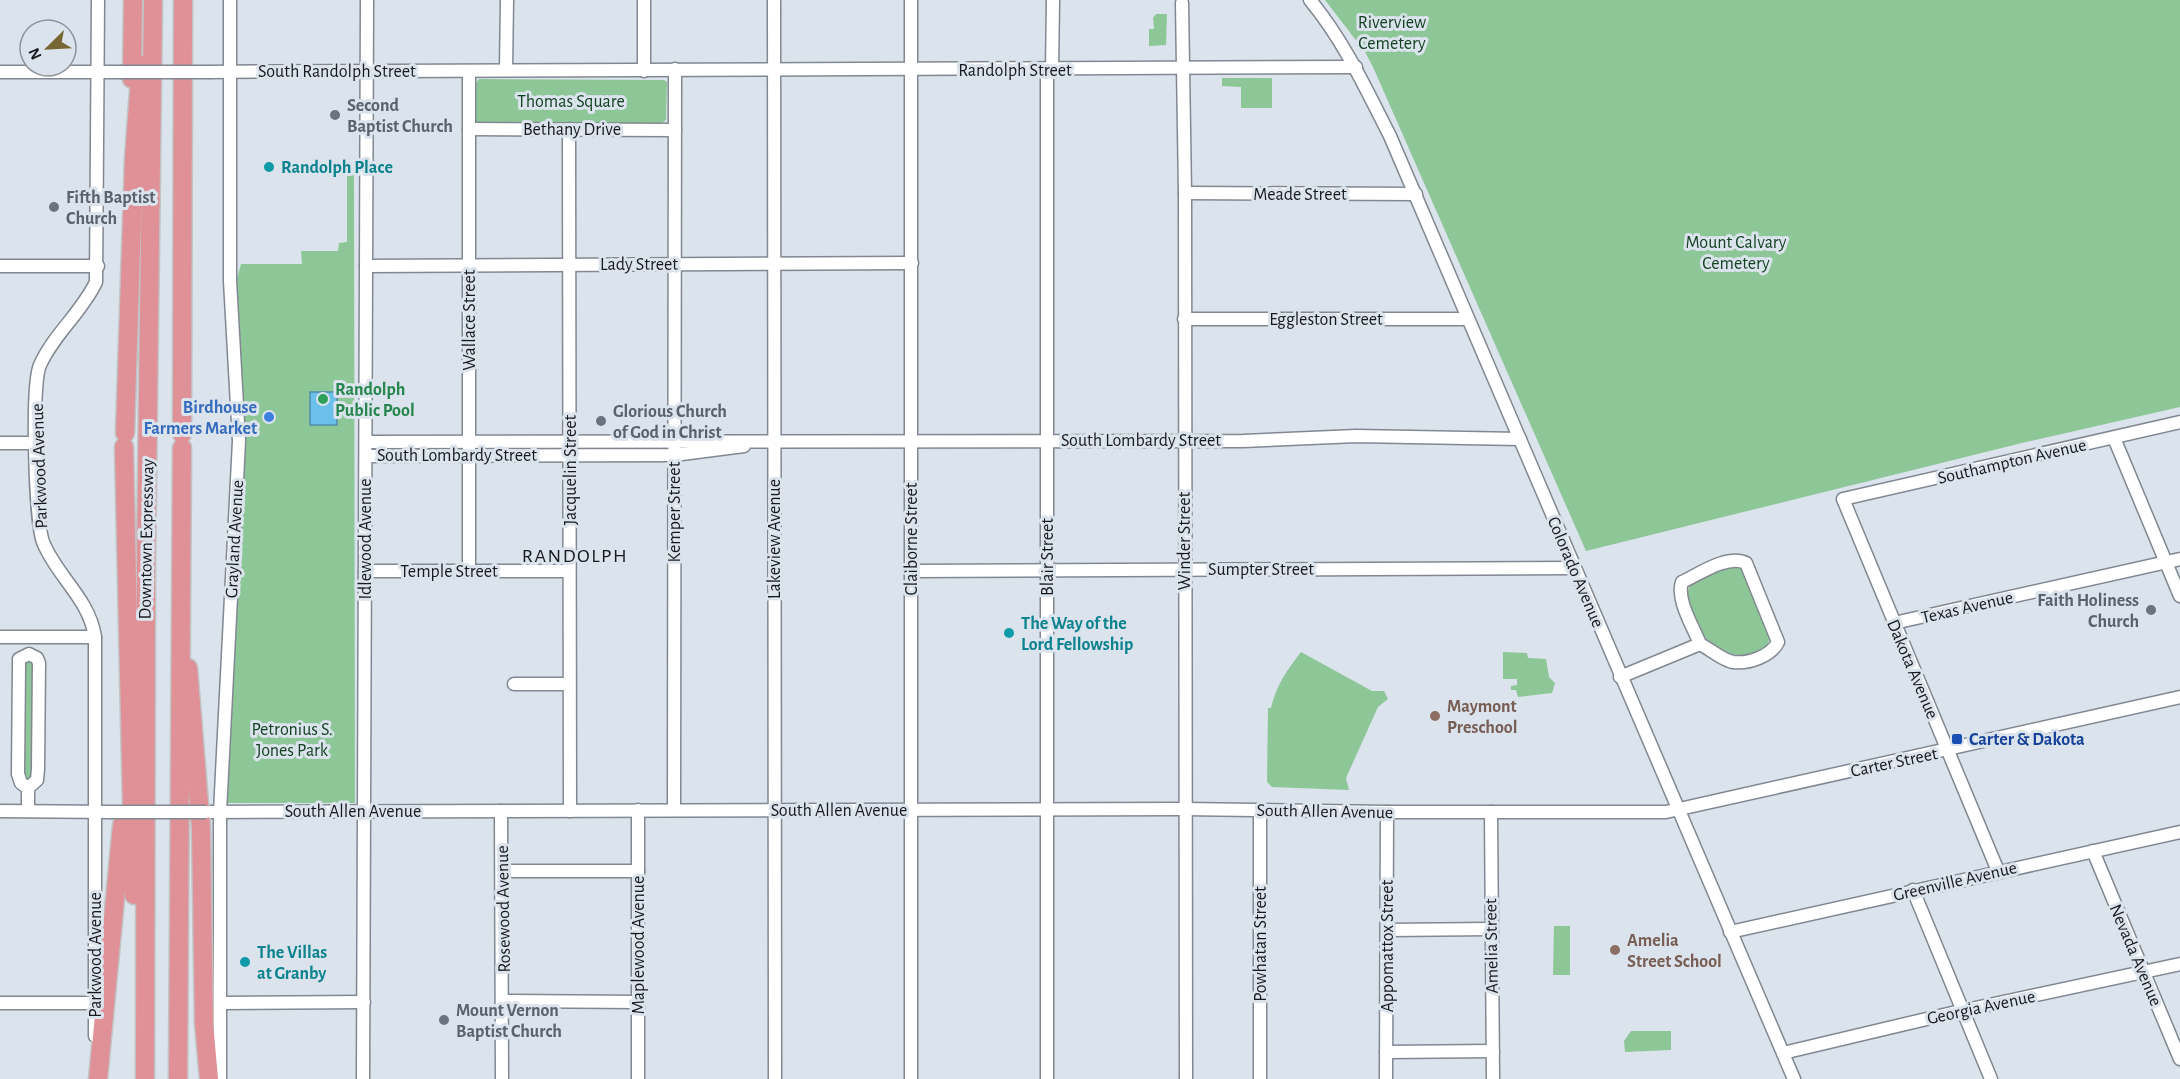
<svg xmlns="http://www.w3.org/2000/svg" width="2180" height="1079" font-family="'Alegreya Sans',sans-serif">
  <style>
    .green { fill: #8ec797 }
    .water { fill: #6bc0e9; stroke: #528eac; stroke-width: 1.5 }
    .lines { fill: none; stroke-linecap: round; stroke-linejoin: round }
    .minor-casing { stroke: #818892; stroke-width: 15 }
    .highway-casing { stroke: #c3c3c4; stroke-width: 21 }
    .minor { stroke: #fff; stroke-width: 12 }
    .highway { stroke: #e09097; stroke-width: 18 }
    .minor-bridge-casing { stroke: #818892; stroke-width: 15; stroke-linecap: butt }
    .minor-bridge { stroke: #fff; stroke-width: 12 }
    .worship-dot { fill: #6b7280; stroke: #dbe3ed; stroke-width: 2 }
    .culture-dot { fill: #0f9aa8; stroke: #dbe3ed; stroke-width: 2 }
    .leisure-dot { fill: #2e9e5b; stroke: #dbe3ed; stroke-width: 2 }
    .shop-dot { fill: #3f7fe0; stroke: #dbe3ed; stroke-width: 2 }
    .education-dot { fill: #8d6e63; stroke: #dbe3ed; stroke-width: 2 }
    .transit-dot { fill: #1a4fb4; stroke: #dbe3ed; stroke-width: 2 }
    .labels { text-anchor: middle; stroke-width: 6; stroke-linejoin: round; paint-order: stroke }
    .park-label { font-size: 18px; fill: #12421f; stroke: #dbe3ed }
    .street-label { font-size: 18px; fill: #17191d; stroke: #dbe3ed }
    .worship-label { font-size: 18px; font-weight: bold; fill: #5b616d; stroke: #dbe3ed; text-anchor: start }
    .culture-label { font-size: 18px; font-weight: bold; fill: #0d838f; stroke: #dbe3ed; text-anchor: start }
    .leisure-label { font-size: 18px; font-weight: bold; fill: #27864d; stroke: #dbe3ed; text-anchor: start }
    .shop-label { font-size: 18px; font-weight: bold; fill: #366cbe; stroke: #dbe3ed; text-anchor: end }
    .education-label { font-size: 18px; font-weight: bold; fill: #785e54; stroke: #dbe3ed; text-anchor: start }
    .transit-label { font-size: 18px; font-weight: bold; fill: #164399; stroke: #dbe3ed; text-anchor: start }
    .neighbourhood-label { font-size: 20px; letter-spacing: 1.5px; fill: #17191d; stroke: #dbe3ed }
  </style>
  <rect width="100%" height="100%" fill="#dbe3ed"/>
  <g class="green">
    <polygon points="1325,0 2180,0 2180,407 2026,442 1586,551 1373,67 1365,52"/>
    <polygon points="1156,14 1167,14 1166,45 1149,46 1149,29 1154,29 1153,18"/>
    <polygon points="1222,78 1272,78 1272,108 1241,108 1241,87 1222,86"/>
    <polygon points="479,79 664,80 667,82 666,120 662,123 476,123 476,83"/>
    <polygon points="347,167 354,167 355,803 228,803 226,800 244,480 244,422 237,278 241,264 302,264 301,251 338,251 339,243 347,242"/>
    <path d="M1733 565 1740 567 1744 572 1770 634C1767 671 1716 655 1702 633 1695 622 1691 606 1686 594L1691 584Z"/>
    <path d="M1301 652 1372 691H1384L1388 699 1378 707 1346 778 1349 790 1272 787 1267 782 1268 708H1271C1276 686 1287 670 1301 652Z"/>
    <polygon points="1503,652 1527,653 1528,658 1546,659 1549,677 1555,683 1552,693 1518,697 1516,690 1511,690 1511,686 1517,685 1517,679 1503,679"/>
    <polygon points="28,659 34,661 35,773 29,781 24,779 22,664"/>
    <polygon points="1554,926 1570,926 1570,975 1553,975"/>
    <polygon points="1631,1031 1671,1031 1671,1050 1625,1052 1624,1041"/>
  </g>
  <rect class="water" x="310" y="392" width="27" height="33"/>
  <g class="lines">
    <g class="minor-casing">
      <g id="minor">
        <polyline points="644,0 644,71"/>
        <polyline points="774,0 775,1079"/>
        <polyline points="911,0 911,1079"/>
        <path d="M1310 0C1344 41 1366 89 1390 136L1794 1079"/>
        <polyline points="1182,3 1185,193 1186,1079"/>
        <polyline points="506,70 507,0"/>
        <polyline points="469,71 469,570"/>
        <polyline points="1052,71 1053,0"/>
        <polyline points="0,72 120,72"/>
        <path d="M209 72C591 68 973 71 1356 67"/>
        <polyline points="469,129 675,130"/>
        <polyline points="569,129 570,811"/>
        <polyline points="1185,193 1416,194"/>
        <polyline points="0,266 98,266"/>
        <polyline points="366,266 912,263"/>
        <polyline points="1184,319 1468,319"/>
        <polyline points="2114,438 2180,596"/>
        <polyline points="366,442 1243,441 1356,436 1520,439"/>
        <polyline points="0,443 37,443"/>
        <polyline points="366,456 674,455 744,446"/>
        <polyline points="365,571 569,571"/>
        <polyline points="912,571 1575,568"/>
        <polyline points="1894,623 2180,559"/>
        <polyline points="0,637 95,637"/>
        <path d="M1620 677 1700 644C1710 649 1722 660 1733 662 1749 664 1771 656 1778 642L1746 563C1728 554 1699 574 1682 582 1676 600 1693 626 1700 644"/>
        <polyline points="514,684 569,684"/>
        <polyline points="28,788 21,783 18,774 19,666 19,659 29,654 37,658 39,663 38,769 37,780 28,788 28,811"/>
        <polyline points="638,810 638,1079"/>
        <polyline points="674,810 675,69"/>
        <polyline points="1260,810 1260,1079"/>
        <polyline points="0,811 111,812"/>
        <polyline points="501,811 502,1079"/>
        <polyline points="206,812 1184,809 1387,812 1666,812 2180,697"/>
        <polyline points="1491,812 1493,1079"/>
        <polyline points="2093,851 2180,1059"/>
        <polyline points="502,871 638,871"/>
        <polyline points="1998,871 1843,499 2180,422"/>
        <polyline points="1913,890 1991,1079"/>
        <polyline points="1387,930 1491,929"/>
        <polyline points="1730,932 2180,832"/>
        <polyline points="504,1001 638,1002"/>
        <polyline points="0,1003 94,1003"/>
        <polyline points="220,1003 364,1002"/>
        <path d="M95 1036V637C89 598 57 577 43 542 35 520 31 385 40 365 54 334 82 312 96 282L98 0"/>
        <polyline points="1386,1052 1493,1051"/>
        <polyline points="1783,1053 1952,1013 2180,964"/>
        <polyline points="220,1079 220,812 239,441 230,281 230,0"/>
        <polyline points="363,1079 367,0"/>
        <polyline points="1047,1079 1047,71"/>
        <polyline points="1386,1079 1387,812"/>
      </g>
    </g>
    <g class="highway-casing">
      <g id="highway">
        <polyline points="132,79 133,0"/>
        <polyline points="125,433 134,158 141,65"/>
        <polyline points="182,434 183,0"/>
        <polyline points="124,447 134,895"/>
        <polyline points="188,668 201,828 204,1023 209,1079"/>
        <polyline points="98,1079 122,825"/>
        <polyline points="145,1079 146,561 153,0"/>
        <polyline points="178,1079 182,448"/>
      </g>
    </g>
    <use href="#minor" class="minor"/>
    <use href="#highway" class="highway"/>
    <g class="minor-bridge-casing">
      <g id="minor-bridge">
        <polyline points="120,72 209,72"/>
        <polyline points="111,812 206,812"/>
      </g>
    </g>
    <use href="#minor-bridge" class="minor-bridge"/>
  </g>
  <g class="worship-dot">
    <circle cx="335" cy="115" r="6"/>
    <circle cx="54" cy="207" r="6"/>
    <circle cx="601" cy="421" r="6"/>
    <circle cx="2151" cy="610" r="6"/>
    <circle cx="444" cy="1020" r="6"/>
  </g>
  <g class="culture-dot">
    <circle cx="269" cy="167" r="6"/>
    <circle cx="1009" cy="633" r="6"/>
    <circle cx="245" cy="962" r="6"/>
  </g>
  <circle class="leisure-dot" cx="323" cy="399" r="6"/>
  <circle class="shop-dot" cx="269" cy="417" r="6"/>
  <g class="education-dot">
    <circle cx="1435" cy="716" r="6"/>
    <circle cx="1615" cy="950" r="6"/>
  </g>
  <rect class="transit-dot" x="1951" y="733" width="12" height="12" rx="3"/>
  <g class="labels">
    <g class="park-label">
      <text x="1392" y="28">Riverview<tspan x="1392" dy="21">Cemetery</tspan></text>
      <text x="571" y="107">Thomas Square</text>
      <text x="1736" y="248">Mount Calvary<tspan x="1736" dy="21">Cemetery</tspan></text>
      <text x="292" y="735">Petronius S.<tspan x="292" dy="21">Jones Park</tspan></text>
    </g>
    <g class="street-label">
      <text x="1015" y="76">Randolph Street</text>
      <text x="337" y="77">South Randolph Street</text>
      <text x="572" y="135">Bethany Drive</text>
      <text x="1300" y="200">Meade Street</text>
      <text x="639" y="270">Lady Street</text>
      <text x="1326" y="325">Eggleston Street</text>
      <text transform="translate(469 320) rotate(-90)" y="6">Wallace Street</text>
      <text x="1141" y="446">South Lombardy Street</text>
      <text x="457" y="461">South Lombardy Street</text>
      <text transform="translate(2012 461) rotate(-13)" y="6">Southampton Avenue</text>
      <text transform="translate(39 466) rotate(-92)" y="6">Parkwood Avenue</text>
      <text transform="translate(570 470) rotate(-90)" y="6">Jacquelin Street</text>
      <text transform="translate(674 512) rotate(-90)" y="6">Kemper Street</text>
      <text transform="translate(146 539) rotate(-89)" y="6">Downtown Expressway</text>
      <text transform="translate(234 539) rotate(-87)" y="6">Grayland Avenue</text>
      <text transform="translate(365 539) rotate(-90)" y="6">Idlewood Avenue</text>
      <text transform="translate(774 539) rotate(-90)" y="6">Lakeview Avenue</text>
      <text transform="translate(911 539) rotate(-90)" y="6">Claiborne Street</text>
      <text transform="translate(1184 541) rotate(-90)" y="6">Winder Street</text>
      <text transform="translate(1047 557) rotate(-90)" y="6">Blair Street</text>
      <text x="1261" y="575">Sumpter Street</text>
      <text x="449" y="577">Temple Street</text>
      <text transform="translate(1576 572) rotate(67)" y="6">Colorado Avenue</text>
      <text transform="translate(1967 607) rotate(-13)" y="6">Texas Avenue</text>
      <text transform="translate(1913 669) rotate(67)" y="6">Dakota Avenue</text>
      <text transform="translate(1894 762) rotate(-12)" y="6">Carter Street</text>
      <text x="839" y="816">South Allen Avenue</text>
      <text x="353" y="817">South Allen Avenue</text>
      <text transform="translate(1325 811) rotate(1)" y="6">South Allen Avenue</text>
      <text transform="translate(1955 881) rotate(-13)" y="6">Greenville Avenue</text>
      <text transform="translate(503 909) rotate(-91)" y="6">Rosewood Avenue</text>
      <text transform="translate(1260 944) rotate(-90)" y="6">Powhatan Street</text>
      <text transform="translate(638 945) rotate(-90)" y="6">Maplewood Avenue</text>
      <text transform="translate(1387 946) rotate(-90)" y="6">Appomattox Street</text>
      <text transform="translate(1491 946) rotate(-91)" y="6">Amelia Street</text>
      <text transform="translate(95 955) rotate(-90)" y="6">Parkwood Avenue</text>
      <text transform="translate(2136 955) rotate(67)" y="6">Nevada Avenue</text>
      <text transform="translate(1981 1007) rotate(-12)" y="6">Georgia Avenue</text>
    </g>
    <g class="worship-label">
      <text x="347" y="111">Second<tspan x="347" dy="21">Baptist Church</tspan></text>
      <text x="66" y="203">Fifth Baptist<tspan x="66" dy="21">Church</tspan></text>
      <text x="613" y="417">Glorious Church<tspan x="613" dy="21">of God in Christ</tspan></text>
      <text x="2139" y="606" text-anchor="end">Faith Holiness<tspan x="2139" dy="21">Church</tspan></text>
      <text x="456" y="1016">Mount Vernon<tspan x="456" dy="21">Baptist Church</tspan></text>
    </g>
    <g class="culture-label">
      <text x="281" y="173">Randolph Place</text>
      <text x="1021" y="629">The Way of the<tspan x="1021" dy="21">Lord Fellowship</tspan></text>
      <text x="257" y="958">The Villas<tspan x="257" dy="21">at Granby</tspan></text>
    </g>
    <g class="leisure-label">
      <text x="335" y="395">Randolph<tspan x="335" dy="21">Public Pool</tspan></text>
    </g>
    <g class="shop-label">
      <text x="257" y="413">Birdhouse<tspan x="257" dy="21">Farmers Market</tspan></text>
    </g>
    <g class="education-label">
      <text x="1447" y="712">Maymont<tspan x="1447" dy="21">Preschool</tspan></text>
      <text x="1627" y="946">Amelia<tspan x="1627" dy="21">Street School</tspan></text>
    </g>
    <g class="transit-label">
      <text x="1969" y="745">Carter &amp; Dakota</text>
    </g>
    <g class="neighbourhood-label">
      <text x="575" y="562">RANDOLPH</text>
    </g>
  </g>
  <g transform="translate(48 48) rotate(246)"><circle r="28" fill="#dbe3ed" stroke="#8d929a" stroke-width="1.5"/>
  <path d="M0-4.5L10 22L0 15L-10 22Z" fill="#776634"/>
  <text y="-9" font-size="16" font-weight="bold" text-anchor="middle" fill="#17191d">N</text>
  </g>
</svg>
